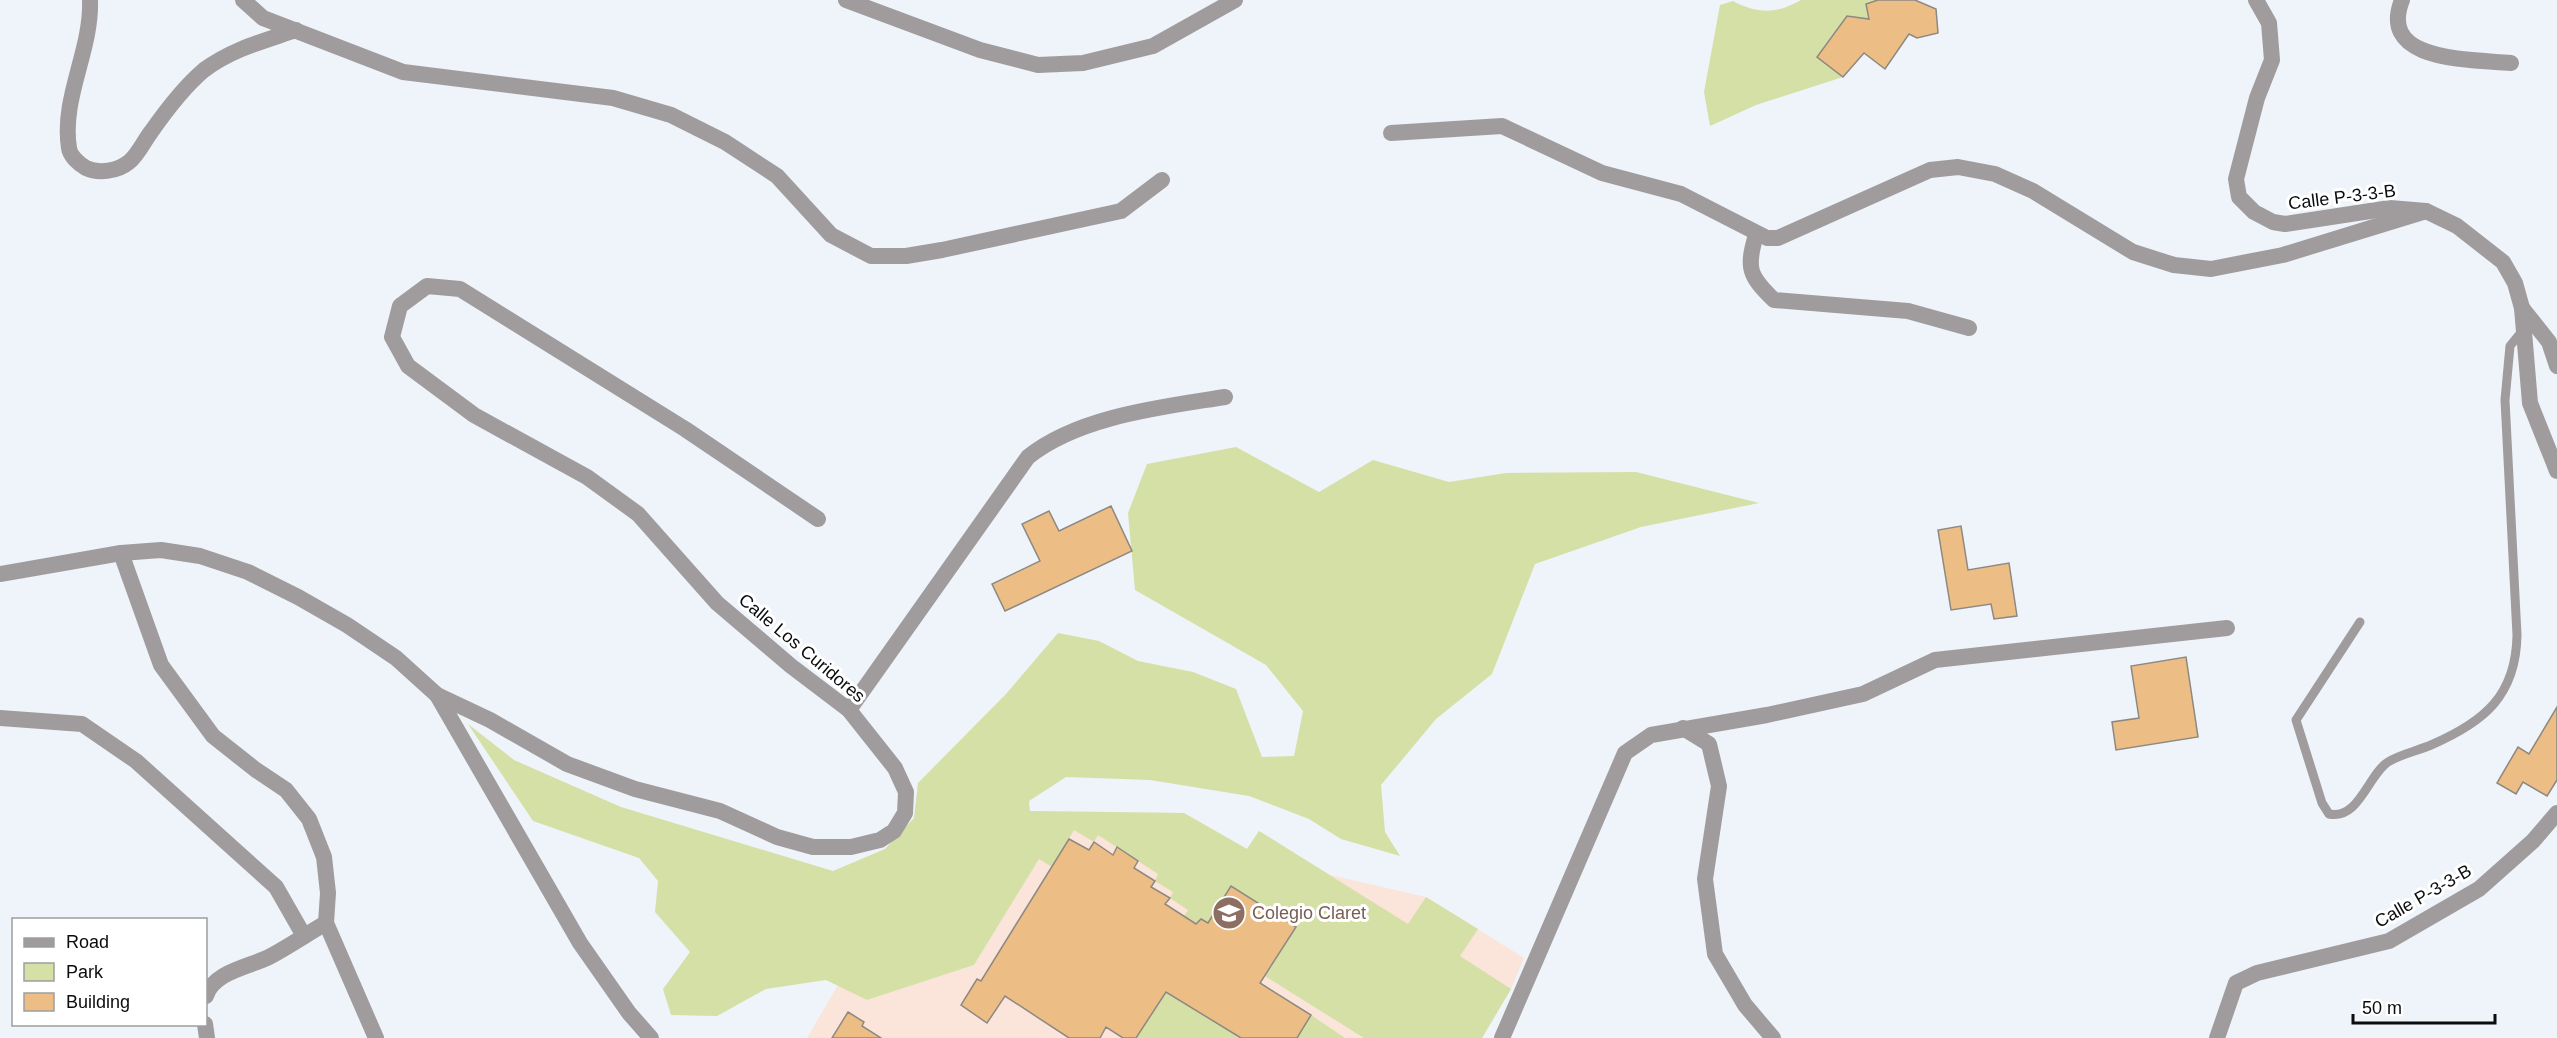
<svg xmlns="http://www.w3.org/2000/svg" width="2557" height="1038" font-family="Arial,sans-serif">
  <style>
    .education { fill: #fbe4d9 }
    .green { fill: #d4e0a6 }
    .building { fill: #ecbe85; stroke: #8d8882; stroke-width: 1.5 }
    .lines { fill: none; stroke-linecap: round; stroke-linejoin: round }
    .service { stroke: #a09c9d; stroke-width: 9 }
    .minor { stroke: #a09c9d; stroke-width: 16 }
    .labels { text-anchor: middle; stroke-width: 6; stroke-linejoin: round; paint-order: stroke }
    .street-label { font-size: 18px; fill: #0a0c0e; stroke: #fff }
    .education-label { font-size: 18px; fill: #785e54; stroke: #fff; text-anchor: start }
  </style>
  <rect width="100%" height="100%" fill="#eef4fa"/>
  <polygon class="education" points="1029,811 1184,813 1247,849 1259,831 1330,875 1426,897 1524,958 1511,989 1482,1038 807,1038 838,985 867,1000 974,965 1039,859"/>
  <g class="green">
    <path d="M1801 0H1878L1869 19 1847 17 1817 57 1843 77 1756 105 1710 126 1704 92 1720 5 1733 1C1757 14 1777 14 1801 0Z"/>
    <polygon points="1236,447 1319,492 1373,460 1449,482 1506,473 1636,472 1759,503 1641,527 1535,564 1492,674 1436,719 1381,785 1385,832 1400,856 1341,839 1309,819 1249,796 1150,780 1066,777 1029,801 1030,811 1184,813 1247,849 1259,831 1408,924 1426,897 1478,929 1460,956 1511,989 1482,1038 1364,1038 1265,976 1296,927 1231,886 1208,923 1200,919 1190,931 1179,924 1188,910 1170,898 1173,892 1155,881 1158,874 1098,835 1094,842 1074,830 1052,867 1039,859 974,965 867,1000 826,980 766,989 717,1016 671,1015 663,989 690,952 655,912 658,881 639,858 533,821 468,724 514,760 621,807 833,871 885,849 914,818 918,783 1006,694 1058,633 1099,641 1138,661 1193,672 1236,689 1262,757 1294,756 1303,711 1266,665 1135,590 1128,513 1147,464"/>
    <polygon points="1171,984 1185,1003 1241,1038 1136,1038"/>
    <polygon points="1311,1015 1345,1038 1297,1038"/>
  </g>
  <g class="building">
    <polygon points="1878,0 1915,0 1936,9 1938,33 1917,38 1909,34 1885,69 1864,53 1843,77 1817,57 1847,16 1869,19 1866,4"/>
    <polygon points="1111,506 1132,551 1005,611 992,584 1040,561 1022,524 1049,511 1059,531"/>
    <polygon points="1961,526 1968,570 2009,563 2017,616 1994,619 1991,604 1951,610 1938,530"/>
    <polygon points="2186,657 2198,737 2116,750 2112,722 2139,718 2131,666"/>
    <polygon points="2557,707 2557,780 2547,796 2523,782 2516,794 2497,783 2518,747 2529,754"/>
    <polygon points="1069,839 1089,850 1094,842 1113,855 1117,847 1138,861 1134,868 1155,881 1151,887 1170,898 1165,904 1196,924 1201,919 1208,923 1231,886 1296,927 1260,983 1311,1015 1297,1038 1241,1038 1166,992 1136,1038 1123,1038 1106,1027 1100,1038 1069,1038 1005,996 987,1023 961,1005 977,979 981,981"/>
    <polygon points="848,1012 864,1022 862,1026 881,1038 832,1038"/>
  </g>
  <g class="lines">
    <path class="service" d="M2360 622 2296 720 2322 803 2329 814C2359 820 2368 775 2388 762 2401 754 2417 751 2431 745 2484 722 2516 696 2517 635L2505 400 2510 346 2523 330"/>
    <g class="minor">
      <path d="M90 0C92 50 61 98 69 148 70 156 79 164 86 168 99 174 118 171 129 162 138 155 144 141 151 132 165 112 185 86 204 70 232 49 264 41 296 30"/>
      <polyline points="243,0 263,18 403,72 613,98 671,115 725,142 777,176 831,235 871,256 906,256 942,250 1121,211 1162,180"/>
      <polyline points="846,0 980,50 1038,65 1083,63 1153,46 1235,0"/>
      <polyline points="2256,0 2269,23 2272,60 2257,98 2236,179 2239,197 2254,212 2273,222 2285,224 2390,208 2426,211 2457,226 2503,262 2515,283 2522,308 2530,403 2557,471"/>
      <path d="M2402 0C2377 63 2472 59 2511 63"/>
      <polyline points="1391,133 1502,126 1602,173 1681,194 1767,238 1778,238 1930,170 1958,167 1995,174 2033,191 2133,252 2174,265 2211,269 2283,255 2426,211"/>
      <path d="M1756 235C1746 268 1749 276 1774 300L1908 311 1969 328"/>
      <polyline points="2522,308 2549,342 2557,366"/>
      <polyline points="121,553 161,665 213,736 256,770 286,790 309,819 324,857 328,893 326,923 376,1038"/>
      <polyline points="0,574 121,553 161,550 200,556 248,572 298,597 347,625 396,658 437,695 490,720 567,764 635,789 720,811 777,837 813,847 851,847 880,840 894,831 905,813 906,792 895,768 849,710 791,666 717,603 638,514 587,477 474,415 408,366 392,337 400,306 427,286 460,289 685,429 818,519"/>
      <polyline points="437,695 580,943 629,1013 651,1038"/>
      <path d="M849 710 1028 457C1079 416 1163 407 1225 397"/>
      <polyline points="0,718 82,724 136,761 276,887 304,936"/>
      <polyline points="1683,728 1709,744 1719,786 1705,879 1715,954 1745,1005 1773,1038"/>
      <path d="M206 996C213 972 249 967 269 957 288 947 307 934 326 923"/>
      <polyline points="205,1024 207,1038"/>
      <polyline points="1502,1038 1625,753 1651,735 1767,715 1863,694 1935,660 2227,628"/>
      <polyline points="2217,1038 2236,983 2257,973 2389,941 2479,889 2533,841 2557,813"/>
    </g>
  </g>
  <defs>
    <g id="school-disc" transform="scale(1.725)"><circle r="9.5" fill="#8d6e63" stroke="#fff"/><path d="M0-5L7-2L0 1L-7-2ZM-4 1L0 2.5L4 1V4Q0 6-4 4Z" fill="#fff"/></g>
  </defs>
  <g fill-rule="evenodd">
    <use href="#school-disc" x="1229" y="913"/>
  </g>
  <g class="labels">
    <g class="street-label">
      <text transform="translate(2342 197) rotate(-7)" y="6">Calle P-3-3-B</text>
      <text transform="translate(802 648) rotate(40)" y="6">Calle Los Curidores</text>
      <text transform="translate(2423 896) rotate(-30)" y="6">Calle P-3-3-B</text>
    </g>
    <g class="education-label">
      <text x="1252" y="919">Colegio Claret</text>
    </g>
  </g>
  <rect x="12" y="918" width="195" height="108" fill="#ffffff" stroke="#9d9e9f" stroke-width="1.5"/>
  <rect x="24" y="938" width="30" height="9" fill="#a09c9d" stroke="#9d9e9f" stroke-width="1.5"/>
  <text x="66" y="948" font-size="18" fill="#0a0c0e">Road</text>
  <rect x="24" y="963" width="30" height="18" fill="#d4e0a6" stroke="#9d9e9f" stroke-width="1.5"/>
  <text x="66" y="978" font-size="18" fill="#0a0c0e">Park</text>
  <rect x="24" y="993" width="30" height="18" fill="#ecbe85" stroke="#9d9e9f" stroke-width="1.5"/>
  <text x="66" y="1008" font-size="18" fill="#0a0c0e">Building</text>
  <path d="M2353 1014v9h142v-9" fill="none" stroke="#0a0c0e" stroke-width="3"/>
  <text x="2362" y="1014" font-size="18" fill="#0a0c0e" stroke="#ffffff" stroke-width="4.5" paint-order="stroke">50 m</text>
</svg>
